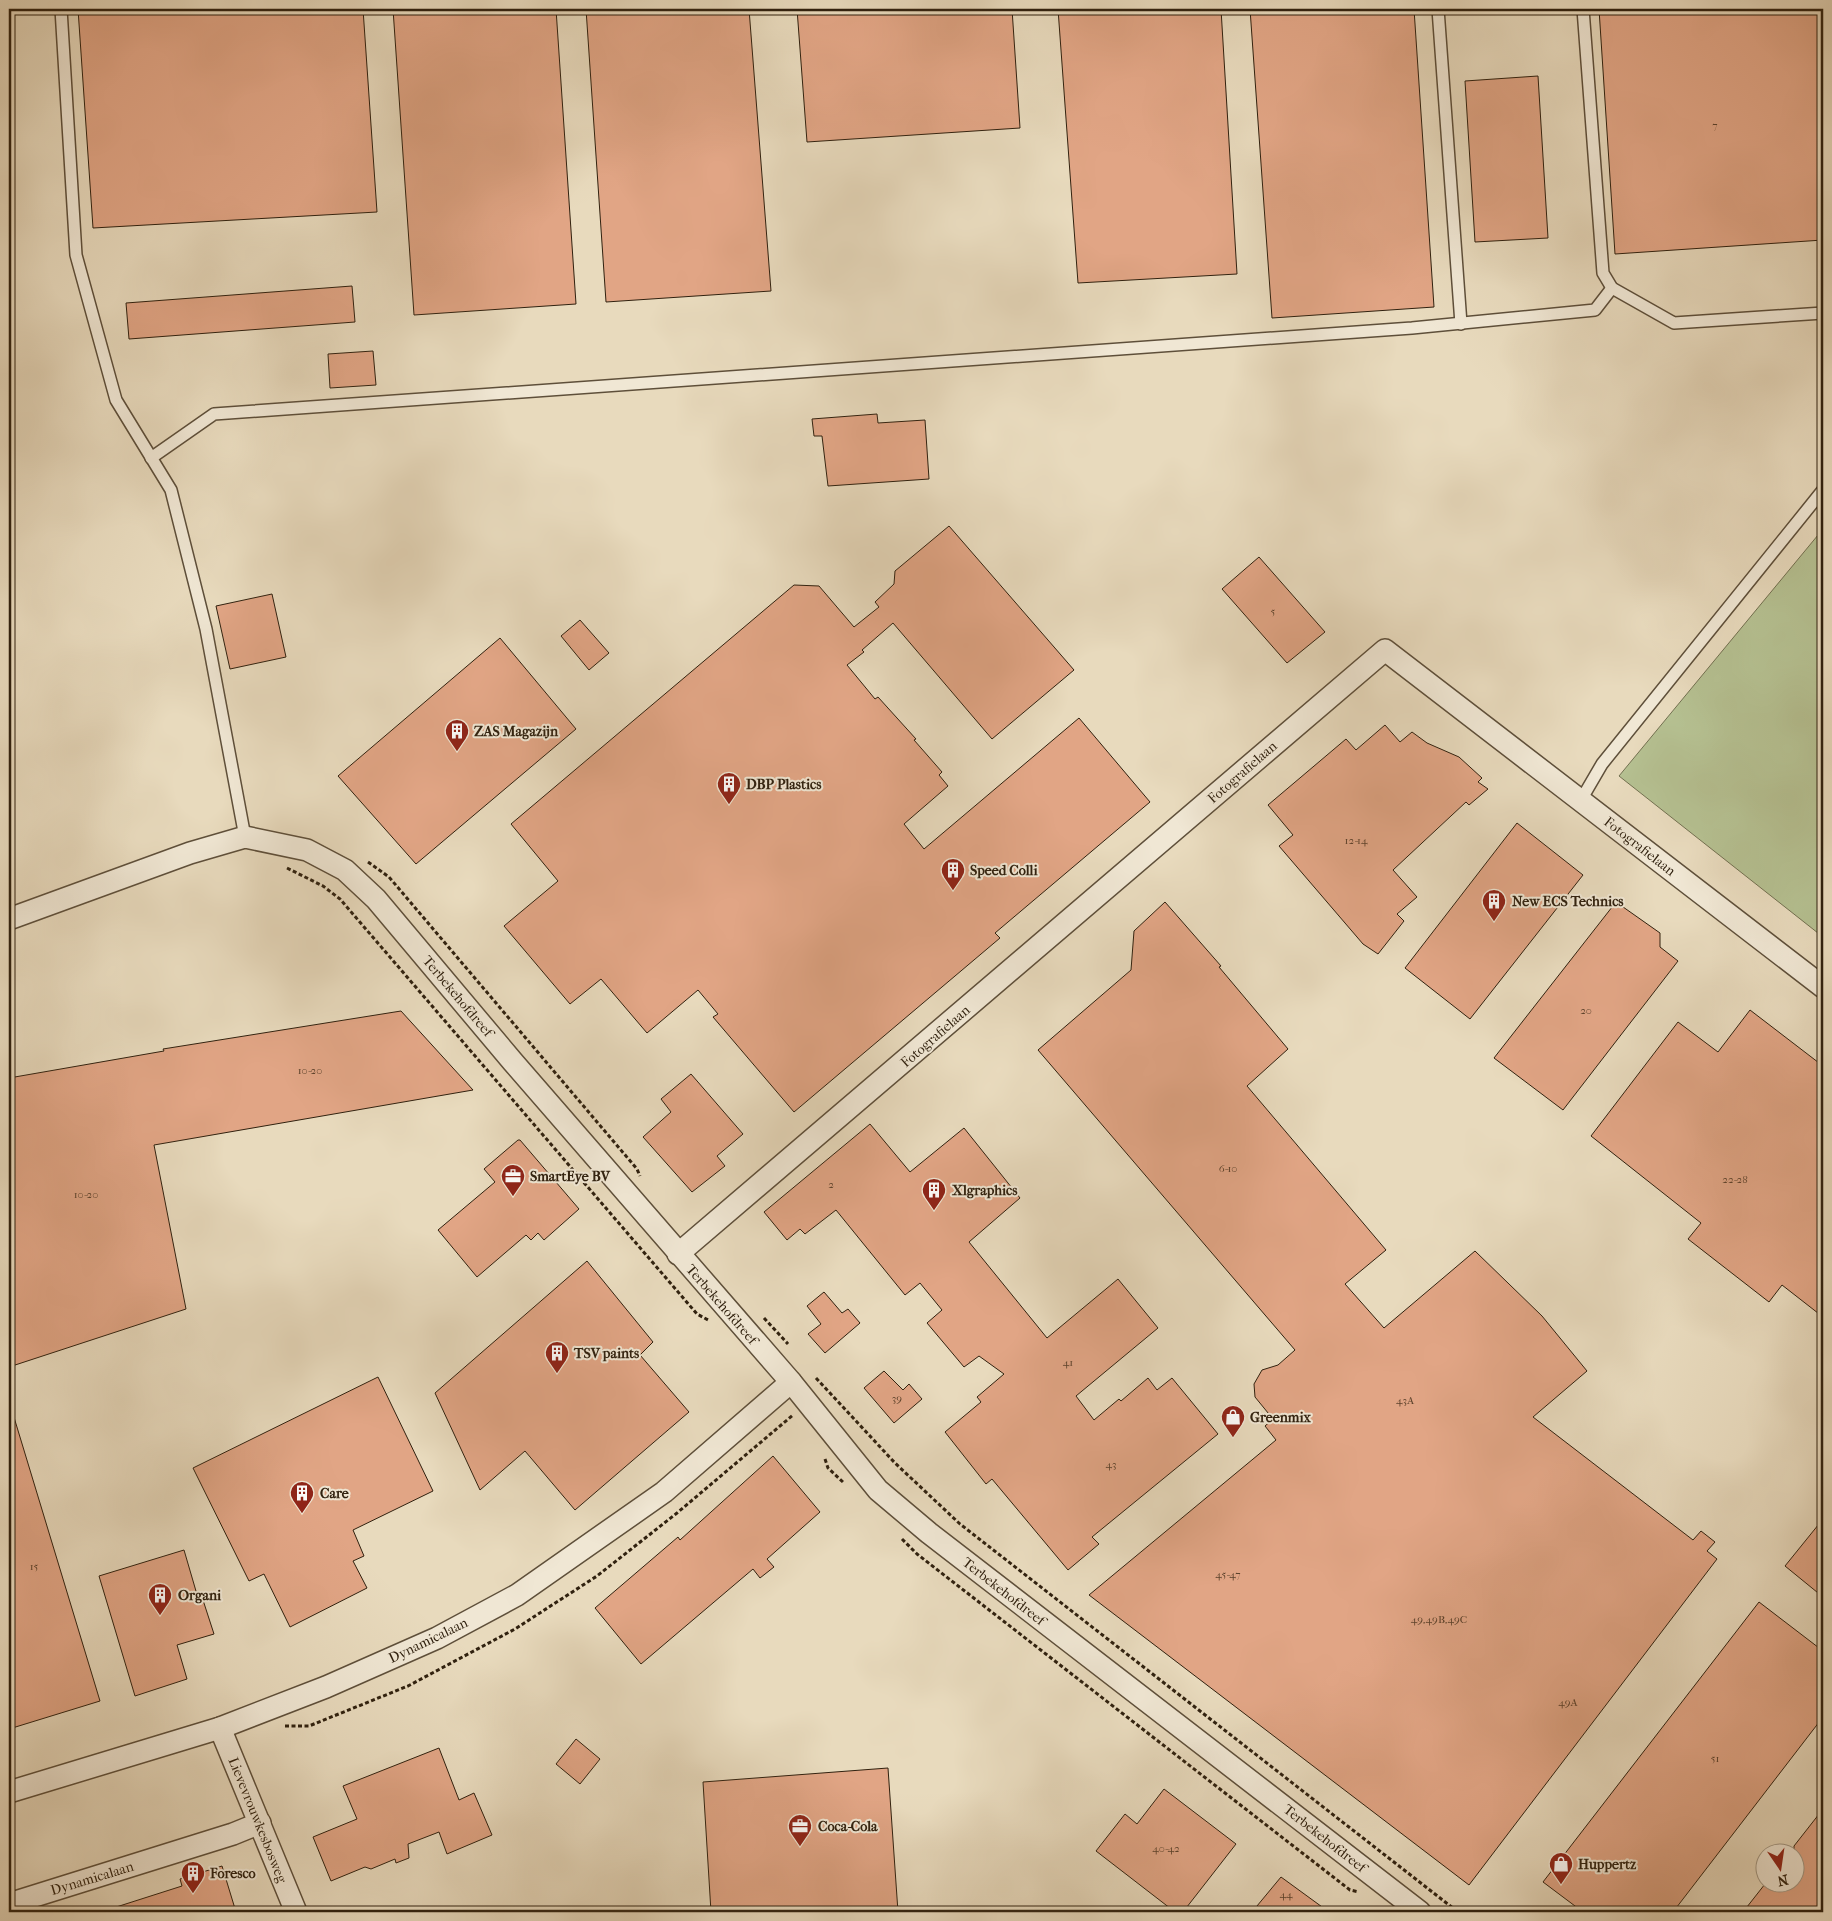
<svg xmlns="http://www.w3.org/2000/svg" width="1832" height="1921" font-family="'IM FELL French Canon',serif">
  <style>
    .green { fill: #b5c091; stroke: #727050 }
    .building { fill: #e1a585; stroke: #30210f }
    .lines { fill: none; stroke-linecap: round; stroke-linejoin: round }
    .lane-casing { stroke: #5e4f3a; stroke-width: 14 }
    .street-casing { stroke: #5e4f3a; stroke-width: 24 }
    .path { stroke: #30210f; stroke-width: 3; stroke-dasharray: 4 2.5; stroke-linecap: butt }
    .lane { stroke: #f0e7d4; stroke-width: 11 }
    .street { stroke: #f0e7d4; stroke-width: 21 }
    .labels { text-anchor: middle; stroke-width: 4; stroke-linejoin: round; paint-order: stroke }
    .number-label { font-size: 11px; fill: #5c422c }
    .poi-label { font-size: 14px; font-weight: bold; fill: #30210f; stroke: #f0e7d4; text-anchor: start }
    .street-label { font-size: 14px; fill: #30210f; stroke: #f0e7d4 }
  </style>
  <rect width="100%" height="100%" fill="#e8dabd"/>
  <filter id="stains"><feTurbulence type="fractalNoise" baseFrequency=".004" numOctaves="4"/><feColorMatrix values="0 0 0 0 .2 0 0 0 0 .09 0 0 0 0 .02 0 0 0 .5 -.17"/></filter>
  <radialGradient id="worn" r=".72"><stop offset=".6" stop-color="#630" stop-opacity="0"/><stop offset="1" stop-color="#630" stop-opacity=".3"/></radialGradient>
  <polygon class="green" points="1823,529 1823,937 1619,776"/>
  <g class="building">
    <polygon points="78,9 363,9 377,212 93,228"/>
    <polygon points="393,9 556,9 576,304 414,315"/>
    <polygon points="586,9 749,9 771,291 606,302"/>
    <polygon points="797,9 1012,9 1020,128 807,142"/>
    <polygon points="1058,9 1221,9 1237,274 1078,283"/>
    <polygon points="1250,9 1414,9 1434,307 1272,318"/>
    <polygon points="1599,9 1823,9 1823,240 1615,254"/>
    <polygon points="1538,76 1548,238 1475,242 1465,81"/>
    <polygon points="352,286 355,322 129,339 126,303"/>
    <polygon points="373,351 376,385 330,388 328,354"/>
    <polygon points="877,414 878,423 925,420 929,479 828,486 822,436 814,436 812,419"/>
    <polygon points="949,526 1074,670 992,739 893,623 862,650 864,652 847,665 875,699 878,697 916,739 914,740 942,772 939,775 948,786 904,824 924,849 1079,718 1150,802 995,933 1000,938 794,1112 713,1017 718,1014 698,990 647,1033 601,979 570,1004 504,926 558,881 511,824 794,585 819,586 854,627 879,607 875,602 894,584 895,571"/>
    <polygon points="1259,557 1325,632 1287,663 1222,589"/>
    <polygon points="272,594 286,657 230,669 216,606"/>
    <polygon points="580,620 609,653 589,670 561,636"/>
    <polygon points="500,638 576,729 416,864 338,776"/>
    <polygon points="1385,725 1400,742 1412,732 1427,743 1459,757 1482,778 1478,782 1488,789 1469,805 1466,802 1393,870 1417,897 1397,914 1404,921 1378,954 1363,944 1279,846 1293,835 1268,805 1346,739 1356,750"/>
    <polygon points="1517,823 1583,875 1470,1019 1405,968"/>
    <polygon points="1165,902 1221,966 1219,967 1288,1049 1247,1086 1386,1250 1345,1284 1384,1328 1475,1251 1542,1316 1587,1371 1533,1417 1693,1540 1701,1531 1715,1542 1707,1551 1717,1559 1469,1885 1089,1595 1276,1440 1265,1426 1273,1419 1255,1397 1254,1384 1262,1370 1278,1365 1295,1350 1038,1050 1131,970 1134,931"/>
    <polygon points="1616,902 1660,933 1660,947 1678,961 1563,1110 1494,1058"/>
    <polygon points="1750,1010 1823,1066 1823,1317 1782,1285 1769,1302 1688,1239 1701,1223 1591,1136 1678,1022 1718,1052"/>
    <polygon points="401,1011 473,1090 154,1145 186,1309 9,1367 9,1078 164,1051 163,1049"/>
    <polygon points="691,1074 743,1134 717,1156 725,1166 692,1192 643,1137 671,1112 661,1099"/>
    <polygon points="870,1124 910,1172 964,1128 1020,1198 969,1242 1047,1338 1118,1279 1158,1328 1076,1396 1094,1420 1119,1399 1121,1401 1148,1378 1157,1390 1172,1378 1218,1434 1092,1537 1099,1544 1068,1570 992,1479 986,1484 945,1432 981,1402 977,1397 1004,1374 979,1356 964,1367 927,1323 942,1310 920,1283 905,1295 836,1210 805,1234 800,1229 787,1240 764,1212"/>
    <polygon points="518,1140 520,1140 579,1209 544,1240 538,1233 531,1240 526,1235 477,1277 438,1230 495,1182 484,1169"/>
    <polygon points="587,1261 653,1342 640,1355 689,1412 575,1510 525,1451 480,1490 435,1393"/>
    <polygon points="824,1292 842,1313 848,1309 860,1323 825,1353 808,1334 821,1324 807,1306"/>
    <polygon points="884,1371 903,1390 909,1384 922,1399 894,1423 864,1388"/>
    <polygon points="378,1377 433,1491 353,1530 364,1556 353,1561 367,1588 290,1627 264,1574 249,1581 193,1468"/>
    <polygon points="13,1414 100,1701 9,1729 9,1415"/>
    <polygon points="773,1456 820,1512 767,1559 774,1567 760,1578 753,1569 641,1664 595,1608 678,1537 680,1540"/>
    <polygon points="1823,1519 1823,1597 1785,1566"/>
    <polygon points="184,1550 198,1598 202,1597 214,1634 177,1645 187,1679 135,1696 99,1576"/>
    <polygon points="1759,1602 1823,1651 1823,1717 1673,1912 1583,1912 1543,1882"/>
    <polygon points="576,1739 600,1759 580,1784 556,1764"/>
    <polygon points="439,1748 459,1800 474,1793 492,1835 447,1854 439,1832 408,1844 409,1858 396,1863 395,1859 371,1869 365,1867 331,1881 313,1837 357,1819 343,1786"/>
    <polygon points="888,1768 898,1912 711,1912 703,1782"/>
    <polygon points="1164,1789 1236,1844 1183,1912 1175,1912 1096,1851 1125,1814 1137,1824"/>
    <polygon points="1823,1809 1823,1912 1743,1912 1765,1884 1794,1884 1794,1846"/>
    <polygon points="222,1866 236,1912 111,1912 110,1909 182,1886 180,1879"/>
    <polygon points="1281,1877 1329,1912 1252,1912"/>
  </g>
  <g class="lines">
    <g class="lane-casing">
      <g id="lane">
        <polyline points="61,9 76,255 116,400 171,490 206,629 245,837"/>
        <polyline points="1438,9 1461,324"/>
        <polyline points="1583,9 1603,273 1612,288 1674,323 1823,313"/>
        <polyline points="151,458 214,414 1412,328 1595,310 1612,288"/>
        <polyline points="1581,800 1602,764 1823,490"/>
      </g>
    </g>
    <g class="street-casing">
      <g id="street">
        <polyline points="9,919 190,853 245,837 307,850 345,870 376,899 513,1062 791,1382 878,1490 929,1533 1420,1912"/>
        <polyline points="678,1254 1385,650 1823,987"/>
        <polyline points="220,1728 296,1912"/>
        <polyline points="9,1792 220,1728 326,1687 437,1638 517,1595 664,1492 791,1382"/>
        <polyline points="9,1904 233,1834 260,1823"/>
      </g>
    </g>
    <g class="path">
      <polyline points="368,862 389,877 637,1169 640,1176"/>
      <polyline points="287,868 323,886 340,899 697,1314 710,1321"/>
      <polyline points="764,1318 788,1344"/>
      <polyline points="816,1378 895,1463 960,1524 1458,1912"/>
      <polyline points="825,1459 828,1468 844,1483"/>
      <polyline points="902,1539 917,1554 1350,1890 1359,1892"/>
      <polyline points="285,1726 309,1726 408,1686 515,1629 597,1576 677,1513 793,1415"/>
    </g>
    <use href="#lane" class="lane"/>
    <use href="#street" class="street"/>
  </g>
  <defs>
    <g id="building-pin" transform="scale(1.25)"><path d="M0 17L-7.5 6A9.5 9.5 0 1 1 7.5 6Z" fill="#8f2418" stroke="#f0e7d4"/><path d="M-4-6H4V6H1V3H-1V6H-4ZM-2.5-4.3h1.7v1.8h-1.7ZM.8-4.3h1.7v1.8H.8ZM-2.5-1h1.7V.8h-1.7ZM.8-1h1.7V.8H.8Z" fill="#fff"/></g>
    <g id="office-pin" transform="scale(1.25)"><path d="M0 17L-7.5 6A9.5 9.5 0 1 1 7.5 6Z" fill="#8f2418" stroke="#f0e7d4"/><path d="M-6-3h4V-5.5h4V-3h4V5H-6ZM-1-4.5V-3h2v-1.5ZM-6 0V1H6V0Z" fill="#fff"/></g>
    <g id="shop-pin" transform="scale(1.25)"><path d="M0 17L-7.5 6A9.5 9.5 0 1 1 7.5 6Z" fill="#8f2418" stroke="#f0e7d4"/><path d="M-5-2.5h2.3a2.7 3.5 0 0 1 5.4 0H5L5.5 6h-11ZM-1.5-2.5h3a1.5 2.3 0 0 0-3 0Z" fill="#fff"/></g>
  </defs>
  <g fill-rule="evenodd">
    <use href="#building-pin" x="457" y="731"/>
    <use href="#building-pin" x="729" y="784"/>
    <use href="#building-pin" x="953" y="870"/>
    <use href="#building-pin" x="1494" y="901"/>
    <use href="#office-pin" x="513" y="1176"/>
    <use href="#building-pin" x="934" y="1190"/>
    <use href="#building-pin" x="557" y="1353"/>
    <use href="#shop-pin" x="1233" y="1417"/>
    <use href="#building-pin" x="302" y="1493"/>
    <use href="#building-pin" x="160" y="1595"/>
    <use href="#office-pin" x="800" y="1826"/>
    <use href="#shop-pin" x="1561" y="1864"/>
    <use href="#building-pin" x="193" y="1873"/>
  </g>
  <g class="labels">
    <g class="number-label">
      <text x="1715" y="129">7</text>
      <text x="1273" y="615">5</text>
      <text x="1356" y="844">12-14</text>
      <text x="1586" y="1014">20</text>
      <text x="310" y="1074">10-20</text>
      <text x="1228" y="1172">6-10</text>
      <text x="1735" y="1183">22-28</text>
      <text x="831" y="1188">2</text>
      <text x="86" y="1198">10-20</text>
      <text x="1068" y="1366">41</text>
      <text x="897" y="1402">39</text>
      <text x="1405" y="1404">43A</text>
      <text x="1111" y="1468">43</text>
      <text x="34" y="1570">15</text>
      <text x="1228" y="1578">45-47</text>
      <text x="1439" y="1623">49,49B,49C</text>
      <text x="1568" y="1706">49A</text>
      <text x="1715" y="1762">51</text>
      <text x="1166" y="1852">40-42</text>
      <text x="1286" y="1898">44</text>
    </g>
    <g class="poi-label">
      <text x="474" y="736">ZAS Magazijn</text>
      <text x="746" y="789">DBP Plastics</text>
      <text x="970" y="875">Speed Colli</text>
      <text x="1512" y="906">New ECS Technics</text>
      <text x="530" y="1181">SmartEye BV</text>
      <text x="952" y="1195">Xlgraphics</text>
      <text x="574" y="1358">TSV paints</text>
      <text x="1250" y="1422">Greenmix</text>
      <text x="320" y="1498">Care</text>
      <text x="178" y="1600">Organi</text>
      <text x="818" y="1831">Coca-Cola</text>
      <text x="1578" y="1869">Huppertz</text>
      <text x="210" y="1878">Foresco</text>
    </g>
    <g class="street-label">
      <text transform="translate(1242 772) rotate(-41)" y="5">Fotografielaan</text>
      <text transform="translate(1640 846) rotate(38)" y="5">Fotografielaan</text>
      <text transform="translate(458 996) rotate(50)" y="5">Terbekehofdreef</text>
      <text transform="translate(935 1036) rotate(-41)" y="5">Fotografielaan</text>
      <text transform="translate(722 1304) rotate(49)" y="5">Terbekehofdreef</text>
      <text transform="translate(1004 1591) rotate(38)" y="5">Terbekehofdreef</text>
      <text transform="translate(428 1640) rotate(-26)" y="5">Dynamicalaan</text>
      <text transform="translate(258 1820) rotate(68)" y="5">Lievevrouwkesbosweg</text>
      <text transform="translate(1325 1838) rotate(38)" y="5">Terbekehofdreef</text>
      <text transform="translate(92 1878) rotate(-17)" y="5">Dynamicalaan</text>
    </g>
  </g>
  <rect width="1832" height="1921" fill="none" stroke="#e8dabd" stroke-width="30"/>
  <rect x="10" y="10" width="1812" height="1901" fill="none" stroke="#30210f" stroke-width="2.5"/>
  <rect x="15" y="15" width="1802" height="1891" fill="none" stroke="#30210f"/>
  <g transform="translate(1780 1868) rotate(167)"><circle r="24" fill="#f0e7d4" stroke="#a39885"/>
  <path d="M0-4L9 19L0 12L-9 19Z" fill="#8f2418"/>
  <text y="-8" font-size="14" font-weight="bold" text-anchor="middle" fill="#30210f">N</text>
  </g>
  <rect width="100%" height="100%" filter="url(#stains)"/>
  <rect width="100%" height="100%" fill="url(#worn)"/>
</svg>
